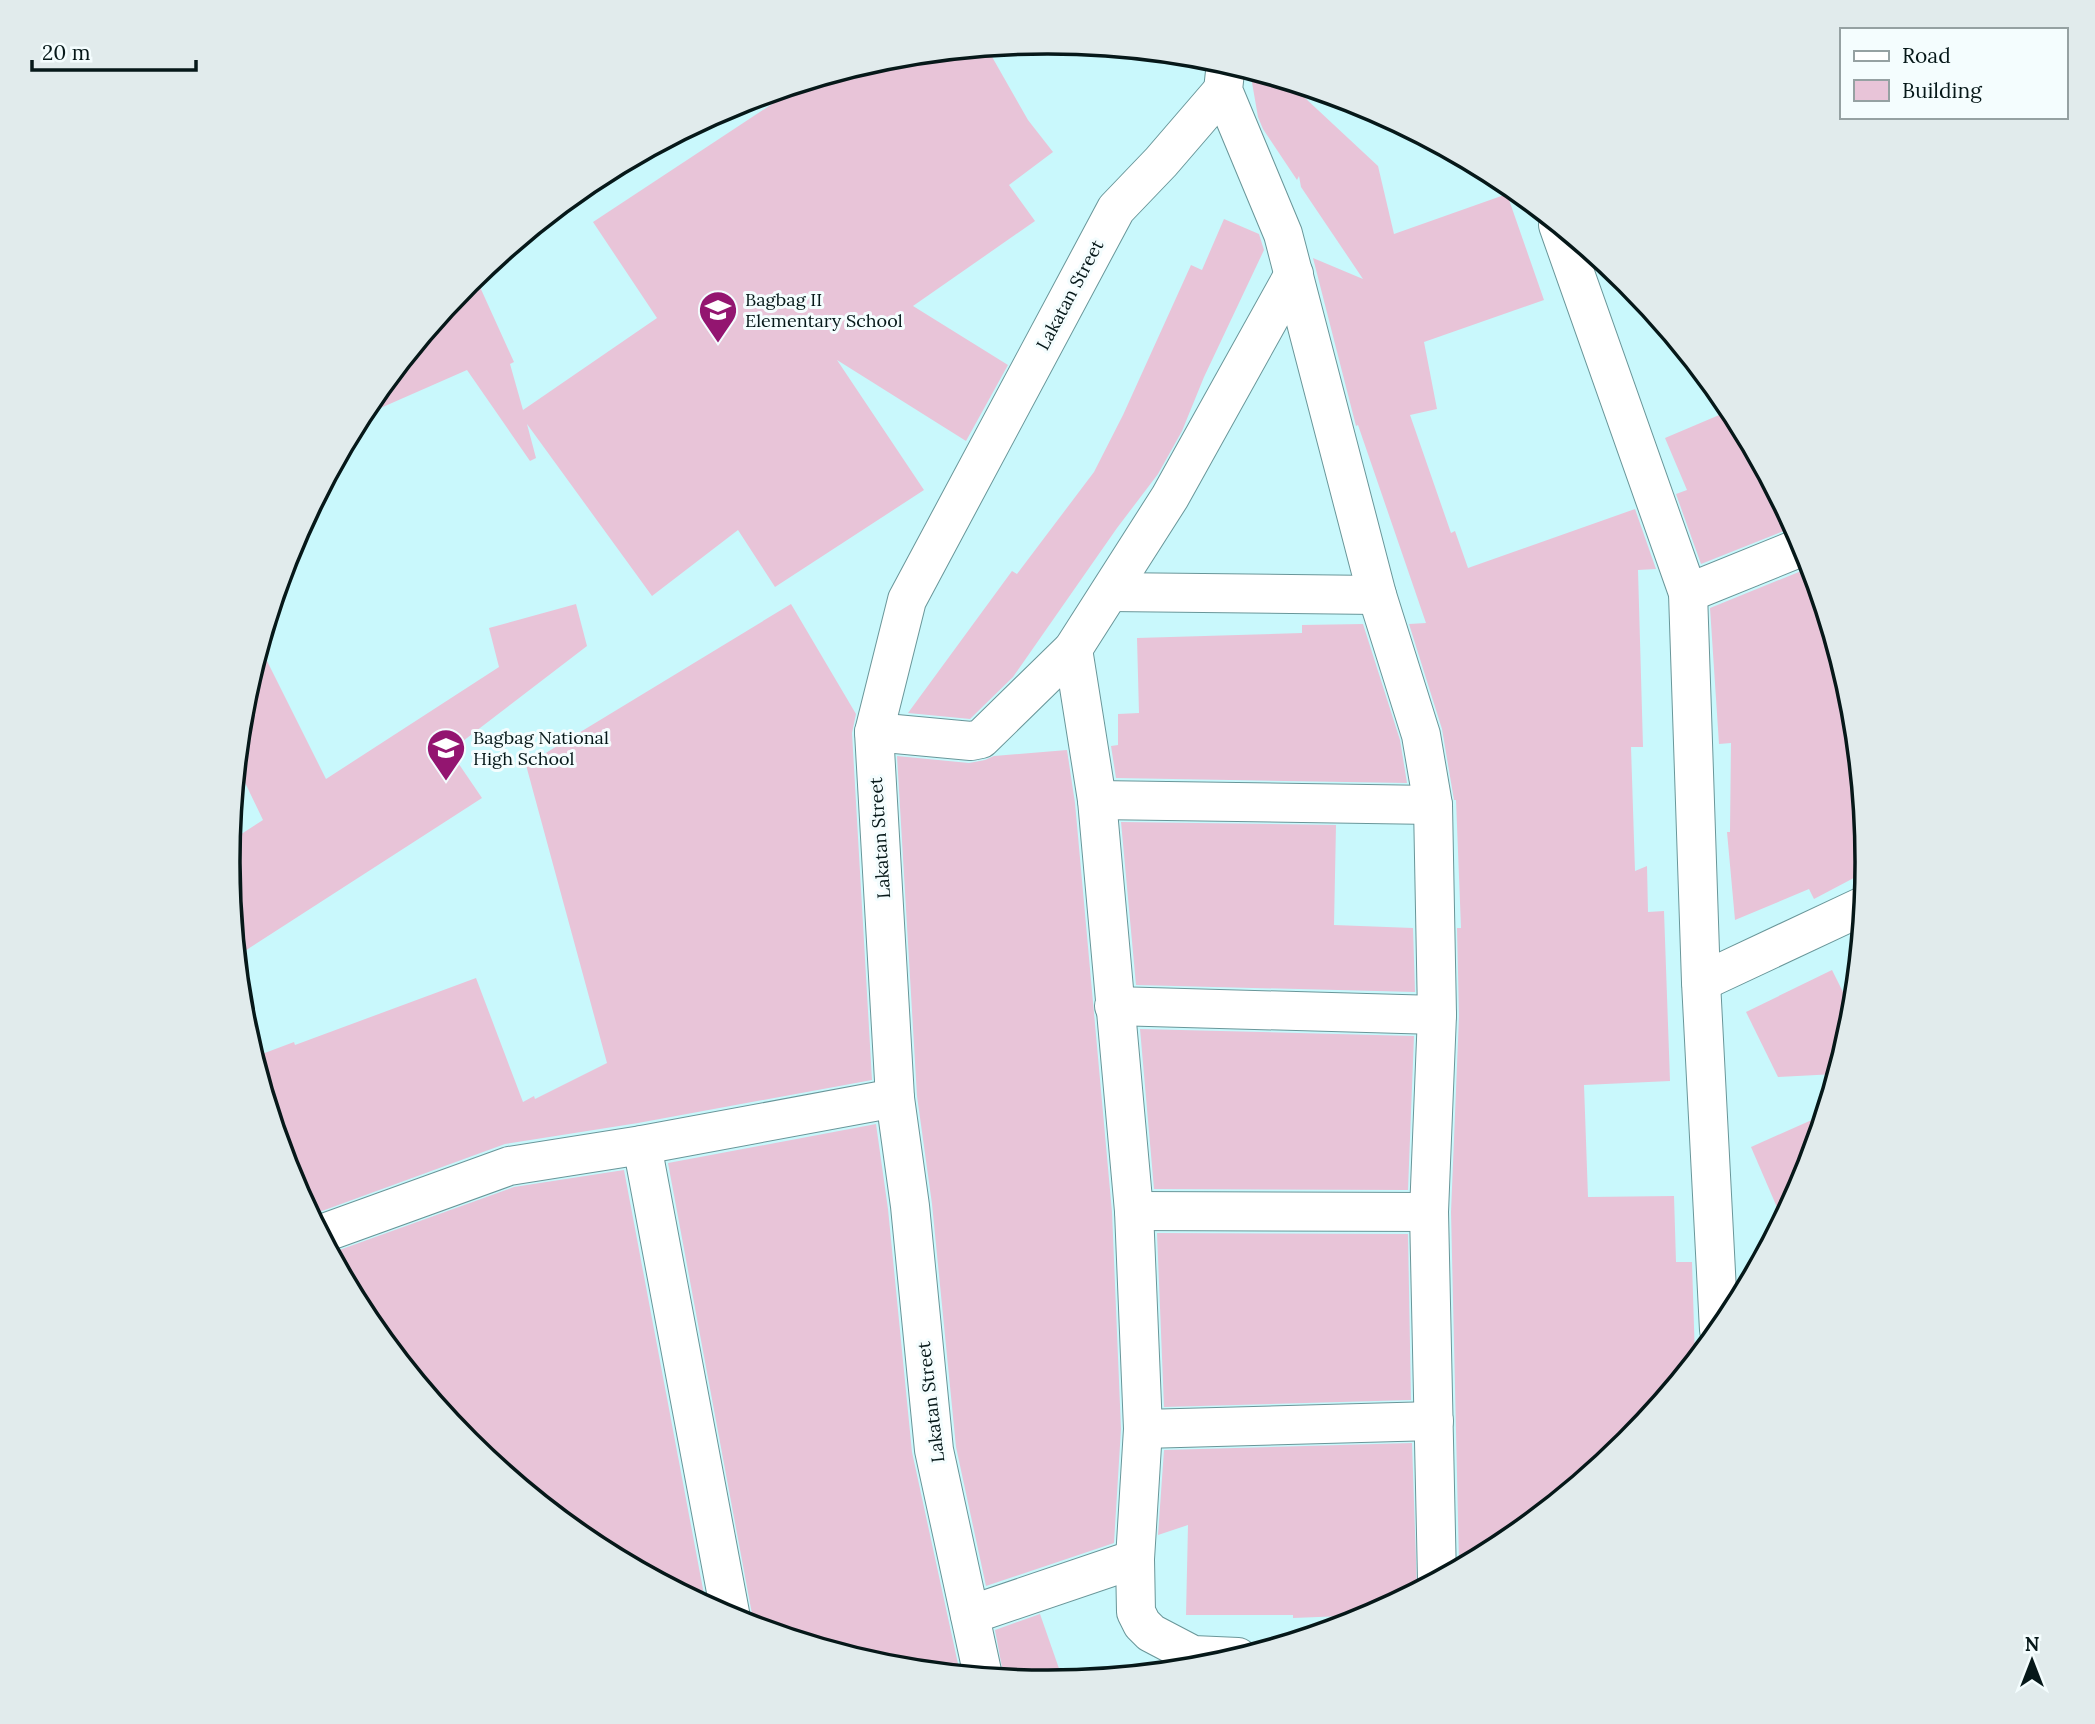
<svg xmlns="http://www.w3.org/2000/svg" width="2095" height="1724" font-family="Lora,serif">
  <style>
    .building { fill: #e8c4d8 }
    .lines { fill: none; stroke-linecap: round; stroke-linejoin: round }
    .minor-casing { stroke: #699699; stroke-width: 40 }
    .minor { stroke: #fff; stroke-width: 38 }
    .labels { text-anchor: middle; stroke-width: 6; stroke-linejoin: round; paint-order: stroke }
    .street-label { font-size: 18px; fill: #061819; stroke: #f4fdfe }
    .poi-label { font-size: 18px; fill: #061819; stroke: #f4fdfe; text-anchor: start }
    .rim { fill: none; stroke: #061819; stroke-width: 3.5 }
  </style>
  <rect width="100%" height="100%" fill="#c9f8fc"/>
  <g class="building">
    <polygon points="987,48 1028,120 1053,152 1009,185 1035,221 913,306 1008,365 966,441 837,360 924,490 775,587 738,530 652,596 527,424 536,458 530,461 467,370 360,417 366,406 475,276 514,362 510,364 523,410 657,318 593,222 804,83 888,58"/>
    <polygon points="1250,71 1289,83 1378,166 1394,234 1507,194 1544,300 1424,342 1437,409 1410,415 1451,533 1455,531 1468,568 1635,509 1656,569 1638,570 1643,747 1631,747 1635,871 1647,866 1648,912 1664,911 1670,1081 1584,1085 1588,1197 1674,1196 1676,1262 1692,1262 1695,1359 1626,1443 1503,1544 1480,1556 1459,1562 1451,1212 1459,1016 1457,928 1461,928 1456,800 1454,800 1442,729 1409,624 1426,623 1358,425 1356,426 1313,258 1363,279 1301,187 1299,176 1297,180 1263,129 1258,117"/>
    <polygon points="1224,219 1259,234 1264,250 1204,377 1182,431 1158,474 1117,528 1013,677 970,719 908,713 1012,571 1017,574 1094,472 1123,415 1191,265 1202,270"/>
    <polygon points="1731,410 1794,527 1701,564 1676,494 1687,490 1665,438"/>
    <polygon points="1811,567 1852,702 1867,871 1814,899 1809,889 1735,920 1727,832 1730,832 1731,743 1719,744 1710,608"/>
    <polygon points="576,604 587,646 450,751 482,798 237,956 228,862 229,842 263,820 237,766 243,702 260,647 326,779 499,667 489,628"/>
    <polygon points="791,604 856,714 852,733 872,1080 638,1123 505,1144 311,1215 290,1175 254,1057 294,1042 295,1045 476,978 523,1102 534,1096 535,1099 607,1063 526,765"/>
    <polygon points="1363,624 1400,740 1407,783 1116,778 1111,746 1118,745 1118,714 1139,713 1137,638 1302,633 1302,625"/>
    <polygon points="1067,750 1075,803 1112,1212 1121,1429 1114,1543 986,1586 956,1447 932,1204 917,1096 897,756 969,763 985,760 994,756"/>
    <polygon points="1121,822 1336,825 1334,925 1413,928 1415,992 1136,985"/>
    <polygon points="1832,970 1853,1012 1836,1074 1778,1077 1746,1012"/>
    <polygon points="1140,1029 1414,1036 1408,1190 1154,1189"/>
    <polygon points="1823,1115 1805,1176 1782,1219 1751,1147"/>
    <polygon points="876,1124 888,1209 912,1452 960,1673 887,1666 752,1625 752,1614 668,1163"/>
    <polygon points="624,1170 706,1605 592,1544 467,1442 365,1317 331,1253 514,1187"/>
    <polygon points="1157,1233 1408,1234 1411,1400 1164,1407"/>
    <polygon points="1412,1443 1417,1590 1369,1615 1293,1618 1293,1615 1186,1615 1188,1525 1158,1535 1164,1450"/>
    <polygon points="1040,1614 1063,1680 1047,1682 1004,1678 995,1630"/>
  </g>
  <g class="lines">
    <g class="minor-casing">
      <g id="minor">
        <polyline points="1226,63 1223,90 1283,234 1377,595 1421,735 1433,805 1437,1015 1429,1212 1437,1579"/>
        <polyline points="1558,225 1688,593 1701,982 1719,1330"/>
        <polyline points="1110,592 1377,595"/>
        <polyline points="1688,593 1804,546"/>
        <polyline points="1073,649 1097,800 1134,1211 1143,1429 1135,1559 1136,1612 1142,1624 1151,1633 1193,1655 1238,1657"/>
        <polyline points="874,732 971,741 981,739 1073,649 1170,497 1294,274"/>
        <polyline points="1097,800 1433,805"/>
        <polyline points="1701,982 1863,906"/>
        <polyline points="1114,1006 1437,1015"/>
        <polyline points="642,1145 731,1618"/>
        <polyline points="1134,1211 1429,1212"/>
        <polyline points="321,1234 509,1166 642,1145 895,1098"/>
        <polyline points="1143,1429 1434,1421"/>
        <polyline points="970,1615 1135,1559"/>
        <polyline points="983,1676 934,1450 910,1206 895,1098 874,732 907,600 1116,209 1161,162 1223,90"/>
      </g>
    </g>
    <use href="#minor" class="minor"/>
  </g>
  <defs>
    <g id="school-pin" transform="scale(2.0125)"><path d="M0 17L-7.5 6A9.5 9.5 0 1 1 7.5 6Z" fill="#931570" stroke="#f4fdfe"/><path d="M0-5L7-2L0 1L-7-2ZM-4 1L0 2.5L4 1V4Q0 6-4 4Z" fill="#fff"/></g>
  </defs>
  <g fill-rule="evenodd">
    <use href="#school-pin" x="718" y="310"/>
    <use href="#school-pin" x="446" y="748"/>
  </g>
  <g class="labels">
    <g class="street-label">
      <text transform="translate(1070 295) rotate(-62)" y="6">Lakatan Street</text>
      <text transform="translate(880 838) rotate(-94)" y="6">Lakatan Street</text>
      <text transform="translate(931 1402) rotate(-97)" y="6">Lakatan Street</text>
    </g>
    <g class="poi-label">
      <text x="745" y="306">Bagbag II<tspan x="745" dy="21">Elementary School</tspan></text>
      <text x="473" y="744">Bagbag National<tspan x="473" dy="21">High School</tspan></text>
    </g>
  </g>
  <path d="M0 0H2095V1724H0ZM1047 54H1048A807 807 0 0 1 1855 861V863A807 807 0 0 1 1048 1670H1047A807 807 0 0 1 240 863V861A807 807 0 0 1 1047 54Z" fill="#e1ebec" fill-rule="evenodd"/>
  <path class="rim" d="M1047 54H1048A807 807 0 0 1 1855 861V863A807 807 0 0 1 1048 1670H1047A807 807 0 0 1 240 863V861A807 807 0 0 1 1047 54Z"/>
  <rect x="1840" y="28" width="228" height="91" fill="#f4fdfe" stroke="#95a1a2" stroke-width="2"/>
  <rect x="1854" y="51" width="35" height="10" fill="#ffffff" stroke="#95a1a2" stroke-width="2"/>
  <text x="1902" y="63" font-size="21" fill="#061819">Road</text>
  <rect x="1854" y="80" width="35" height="21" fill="#e8c4d8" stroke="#95a1a2" stroke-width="2"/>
  <text x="1902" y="98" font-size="21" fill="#061819">Building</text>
  <g transform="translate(2032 1661)" stroke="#f4fdfe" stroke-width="5" paint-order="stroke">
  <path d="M0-5L12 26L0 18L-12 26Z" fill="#061819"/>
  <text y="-10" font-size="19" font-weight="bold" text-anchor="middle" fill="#061819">N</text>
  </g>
  <path d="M32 60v10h164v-10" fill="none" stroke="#061819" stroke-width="3.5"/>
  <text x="42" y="60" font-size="21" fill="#061819" stroke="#f4fdfe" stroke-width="5" paint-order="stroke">20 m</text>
</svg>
